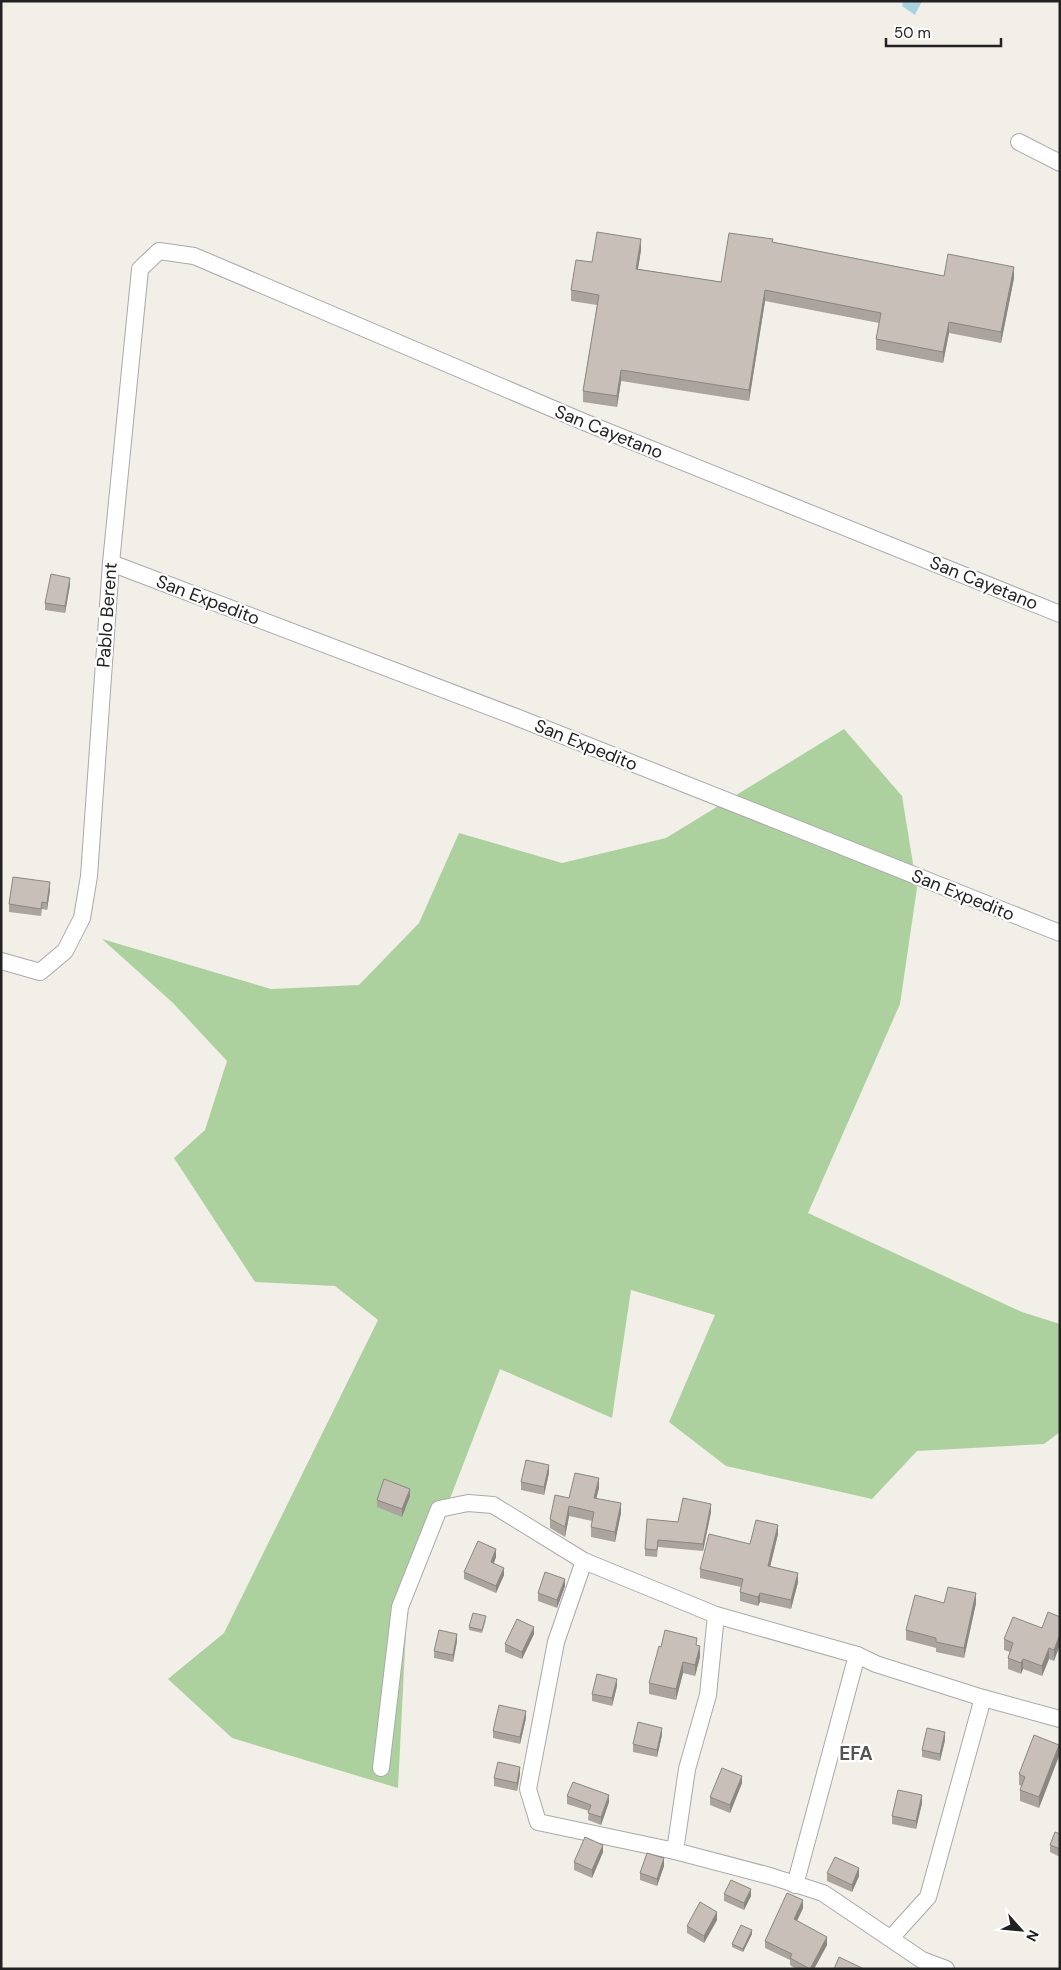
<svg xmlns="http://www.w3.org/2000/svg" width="1061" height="1970" font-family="'DM Sans',sans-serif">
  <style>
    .forest { fill: #add19e }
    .water { fill: #aad3df }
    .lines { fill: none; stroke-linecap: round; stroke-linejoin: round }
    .street-casing { stroke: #a9a9a9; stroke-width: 18 }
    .street { stroke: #fff; stroke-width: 16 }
    .wall { fill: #aba49e }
    .shaded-wall { fill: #8b8681 }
    .building { fill: #c7bfb8; stroke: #8b8681 }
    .labels { text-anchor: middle; stroke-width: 4.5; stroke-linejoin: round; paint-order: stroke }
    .street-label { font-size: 18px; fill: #222; stroke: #fff }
    .neighbourhood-label { font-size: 19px; font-weight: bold; fill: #555; stroke: #fff }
  </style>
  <rect width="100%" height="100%" fill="#f2efe9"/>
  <polygon class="forest" points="844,729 902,796 917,888 900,1004 808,1213 1022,1312 1060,1324 1060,1432 1044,1444 917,1451 872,1499 726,1466 669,1422 715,1315 631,1290 612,1418 500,1369 407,1610 398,1788 232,1738 168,1679 224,1633 378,1320 335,1286 255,1282 174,1158 205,1130 227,1061 173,1003 102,939 271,989 359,985 419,923 459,833 562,863 666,838"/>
  <polygon class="water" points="903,1 922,1 915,15 902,6"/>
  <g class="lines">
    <g class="street-casing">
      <g id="street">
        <polyline points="1019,142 1060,163"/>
        <polyline points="111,563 516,717 1060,933"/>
        <polyline points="1,961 40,972 65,951 82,918 89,876 111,563 140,269 159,251 194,256 584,422 1060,614"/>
        <polyline points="584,1561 556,1642 528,1789 538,1822 675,1851 770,1876 823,1893 922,1960 946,1969"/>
        <polyline points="381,1768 400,1607 439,1509 468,1503 493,1505 584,1561 716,1615 857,1655 876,1664 983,1698 1060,1719"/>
        <polyline points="675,1851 687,1769 708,1695 716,1615"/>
        <polyline points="795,1885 857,1655"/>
        <polyline points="891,1938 928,1897 983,1698"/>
      </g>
    </g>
    <use href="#street" class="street"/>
  </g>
  <g class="wall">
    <polygon points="773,242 944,276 1014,278 1001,343 949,333 943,363 876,350 876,339 879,323 765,301 749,401 621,381 617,407 583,402 583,391 597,305 571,301 571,290 592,262 641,250 638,269 721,282"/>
    <polygon points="70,585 65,613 45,610 45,603"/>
    <polygon points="50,890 47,910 42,909 41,916 9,912 9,904"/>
    <polygon points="549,1473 544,1495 521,1490 521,1482"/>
    <polygon points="599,1488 596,1498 621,1513 615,1542 591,1537 591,1527 592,1521 569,1516 565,1537 550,1528 550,1519 569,1498"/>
    <polygon points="410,1496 402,1517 377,1507 377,1500"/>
    <polygon points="711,1512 703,1551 658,1547 657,1557 645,1556 645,1549 678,1522"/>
    <polygon points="778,1534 770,1567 798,1582 791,1609 760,1602 758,1606 740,1601 740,1592 741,1587 700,1578 700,1569 750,1544"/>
    <polygon points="496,1557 494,1563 504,1575 496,1593 464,1579 464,1572"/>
    <polygon points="565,1586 557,1608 538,1601 538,1593"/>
    <polygon points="944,1603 976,1603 964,1658 936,1652 936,1648 906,1640 906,1630"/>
    <polygon points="1060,1617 1054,1661 1049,1659 1042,1676 1023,1669 1021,1674 1008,1669 1008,1658 1010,1652 1004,1650 1004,1639 1042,1628"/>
    <polygon points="486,1620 482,1633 469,1630 469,1627"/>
    <polygon points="534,1634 522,1659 505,1652 505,1644"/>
    <polygon points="457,1641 453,1662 434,1658 434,1651"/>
    <polygon points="697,1646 700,1657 695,1676 683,1673 676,1700 649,1694 649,1683 661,1647"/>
    <polygon points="617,1686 612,1706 592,1701 592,1694"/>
    <polygon points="526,1718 520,1744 493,1738 493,1731"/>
    <polygon points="662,1735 657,1757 633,1752 633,1744"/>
    <polygon points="945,1740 940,1761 922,1757 922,1750"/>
    <polygon points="1059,1756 1039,1808 1020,1801 1020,1790 1022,1786 1019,1785 1019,1774"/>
    <polygon points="520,1774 517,1791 494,1786 494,1778"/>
    <polygon points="742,1783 730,1813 710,1805 710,1797"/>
    <polygon points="567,1796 609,1802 601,1825 588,1820 589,1811 567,1804"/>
    <polygon points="922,1803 916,1829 892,1824 892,1816"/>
    <polygon points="1060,1834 1060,1857 1050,1852 1050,1845"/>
    <polygon points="603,1852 592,1878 574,1870 574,1862"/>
    <polygon points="664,1866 657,1886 640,1880 640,1873"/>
    <polygon points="827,1873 859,1876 852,1892 827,1881"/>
    <polygon points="724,1894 751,1896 744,1910 724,1901"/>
    <polygon points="803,1908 797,1921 827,1945 814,1969 796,1969 790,1965 790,1960 765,1948 765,1941"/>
    <polygon points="717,1920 704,1943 687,1933 687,1926"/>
    <polygon points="752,1934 743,1952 732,1947 732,1944"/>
  </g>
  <g class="shaded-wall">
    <polygon points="641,239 641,250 636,280 636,269"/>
    <polygon points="1014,267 1014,278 1001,343 1001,332"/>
    <polygon points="765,290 765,301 749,401 749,390"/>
    <polygon points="949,322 949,333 943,363 943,352"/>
    <polygon points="621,370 621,381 617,407 617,396"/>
    <polygon points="70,578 70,585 65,613 65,606"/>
    <polygon points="50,882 50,890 47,910 47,903"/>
    <polygon points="549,1465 549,1473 544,1495 544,1487"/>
    <polygon points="599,1478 599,1488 594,1508 594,1498"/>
    <polygon points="410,1489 410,1496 402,1517 402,1509"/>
    <polygon points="621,1503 621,1513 615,1542 615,1532"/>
    <polygon points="711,1504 711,1512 703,1551 703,1544"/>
    <polygon points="569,1506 569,1516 565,1537 565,1527"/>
    <polygon points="778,1525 778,1534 768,1575 768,1566"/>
    <polygon points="496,1549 496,1557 491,1569 491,1562"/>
    <polygon points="504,1568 504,1575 496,1593 496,1586"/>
    <polygon points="798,1573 798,1582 791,1609 791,1600"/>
    <polygon points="565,1579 565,1586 557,1608 557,1600"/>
    <polygon points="760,1593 760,1602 758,1606 758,1597"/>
    <polygon points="976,1593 976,1603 964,1658 964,1648"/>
    <polygon points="534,1627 534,1634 522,1659 522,1652"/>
    <polygon points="457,1634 457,1641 453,1662 453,1655"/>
    <polygon points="1060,1634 1060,1645 1054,1661 1054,1650"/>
    <polygon points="700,1646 700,1657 695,1676 695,1665"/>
    <polygon points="1049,1648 1049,1659 1042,1676 1042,1666"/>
    <polygon points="1023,1659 1023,1669 1021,1674 1021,1663"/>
    <polygon points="683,1662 683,1673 676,1700 676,1689"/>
    <polygon points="617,1679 617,1686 612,1706 612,1698"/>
    <polygon points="526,1711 526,1718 520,1744 520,1737"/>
    <polygon points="662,1728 662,1735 657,1757 657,1750"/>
    <polygon points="945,1732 945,1740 940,1761 940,1754"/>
    <polygon points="1059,1745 1059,1756 1039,1808 1039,1797"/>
    <polygon points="520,1767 520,1774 517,1791 517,1783"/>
    <polygon points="742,1776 742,1783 730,1813 730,1805"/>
    <polygon points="609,1795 609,1802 601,1825 601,1817"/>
    <polygon points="922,1795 922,1803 916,1829 916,1821"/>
    <polygon points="603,1845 603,1852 592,1878 592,1870"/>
    <polygon points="664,1858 664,1866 657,1886 657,1879"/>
    <polygon points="859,1868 859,1876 852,1892 852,1885"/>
    <polygon points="751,1889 751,1896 744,1910 744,1903"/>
    <polygon points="803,1900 803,1908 794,1927 794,1919"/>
    <polygon points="717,1912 717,1920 704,1943 704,1936"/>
    <polygon points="752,1930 752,1934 743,1952 743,1949"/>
    <polygon points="827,1937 827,1945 814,1969 810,1969"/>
  </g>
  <g class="building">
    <polygon points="597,232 641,239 636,269 721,282 729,233 773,239 772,242 944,276 948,254 1014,267 1001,332 949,322 943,352 876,339 881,313 765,290 749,390 621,370 617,396 583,391 599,295 571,290 576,260 592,262"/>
    <polygon points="51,574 70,578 65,606 45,603"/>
    <polygon points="13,877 50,882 47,903 42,902 41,909 9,904"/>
    <polygon points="526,1460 549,1465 544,1487 521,1482"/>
    <polygon points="575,1473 599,1478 594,1498 621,1503 615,1532 591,1527 594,1512 569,1506 565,1527 550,1519 555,1495 569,1498"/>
    <polygon points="384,1479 410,1489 402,1509 377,1500"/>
    <polygon points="683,1498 711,1504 703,1544 658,1540 657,1550 645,1549 647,1519 678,1522"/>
    <polygon points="756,1520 778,1525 768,1566 798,1573 791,1600 760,1593 758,1597 740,1592 743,1579 700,1569 709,1534 750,1544"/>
    <polygon points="478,1541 496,1549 491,1562 504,1568 496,1586 464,1572"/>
    <polygon points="545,1572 565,1579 557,1600 538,1593"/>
    <polygon points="948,1587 976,1593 964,1648 936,1642 936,1638 906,1630 915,1595 944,1603"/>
    <polygon points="1048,1612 1060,1617 1060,1634 1054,1650 1049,1648 1042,1666 1023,1659 1021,1663 1008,1658 1013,1643 1004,1639 1013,1617 1042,1628"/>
    <polygon points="473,1613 486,1616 482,1630 469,1627"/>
    <polygon points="517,1619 534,1627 522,1652 505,1644"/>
    <polygon points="439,1630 457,1634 453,1655 434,1651"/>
    <polygon points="665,1630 697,1638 696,1645 700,1646 695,1665 683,1662 676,1689 649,1683 659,1646 661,1647"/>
    <polygon points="597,1674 617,1679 612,1698 592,1694"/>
    <polygon points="499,1705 526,1711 520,1737 493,1731"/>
    <polygon points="638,1722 662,1728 657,1750 633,1744"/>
    <polygon points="927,1728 945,1732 940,1754 922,1750"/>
    <polygon points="1034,1735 1059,1745 1039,1797 1020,1790 1025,1777 1019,1774"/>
    <polygon points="498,1762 520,1767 517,1783 494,1778"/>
    <polygon points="722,1768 742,1776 730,1805 710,1797"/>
    <polygon points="573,1782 609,1795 601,1817 588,1813 591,1805 567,1796"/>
    <polygon points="898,1790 922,1795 916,1821 892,1816"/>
    <polygon points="1055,1832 1060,1834 1060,1849 1050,1845"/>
    <polygon points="585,1837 603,1845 592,1870 574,1862"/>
    <polygon points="647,1853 664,1858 657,1879 640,1873"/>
    <polygon points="835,1857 859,1868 852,1885 827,1873"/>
    <polygon points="731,1880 751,1889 744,1903 724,1894"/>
    <polygon points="787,1893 803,1900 794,1919 827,1937 810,1969 790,1958 792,1954 765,1941"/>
    <polygon points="700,1902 717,1912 704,1936 687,1926"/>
    <polygon points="741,1925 752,1930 743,1949 732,1944"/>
    <polygon points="839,1957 864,1969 834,1969"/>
  </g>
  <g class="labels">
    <g class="street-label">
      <text transform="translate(609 432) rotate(22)" y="6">San Cayetano</text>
      <text transform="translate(984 583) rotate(22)" y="6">San Cayetano</text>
      <text transform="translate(208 600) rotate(21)" y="6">San Expedito</text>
      <text transform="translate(107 615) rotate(-86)" y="6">Pablo Berent</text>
      <text transform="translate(586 745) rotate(22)" y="6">San Expedito</text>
      <text transform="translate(963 895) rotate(22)" y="6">San Expedito</text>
    </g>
    <g class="neighbourhood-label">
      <text x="856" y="1760">EFA</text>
    </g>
  </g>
  <rect width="1061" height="1970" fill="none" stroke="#222222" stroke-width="5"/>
  <g transform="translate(1021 1930) rotate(117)" stroke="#ffffff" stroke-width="4" paint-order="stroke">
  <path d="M0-4L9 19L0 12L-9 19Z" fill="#222222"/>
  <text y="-8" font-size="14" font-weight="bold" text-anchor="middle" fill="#222222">N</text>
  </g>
  <path d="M886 38v8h115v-8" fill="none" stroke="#222222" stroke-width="2.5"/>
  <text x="894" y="38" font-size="15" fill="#222222" stroke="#ffffff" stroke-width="4" paint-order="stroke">50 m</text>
</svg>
